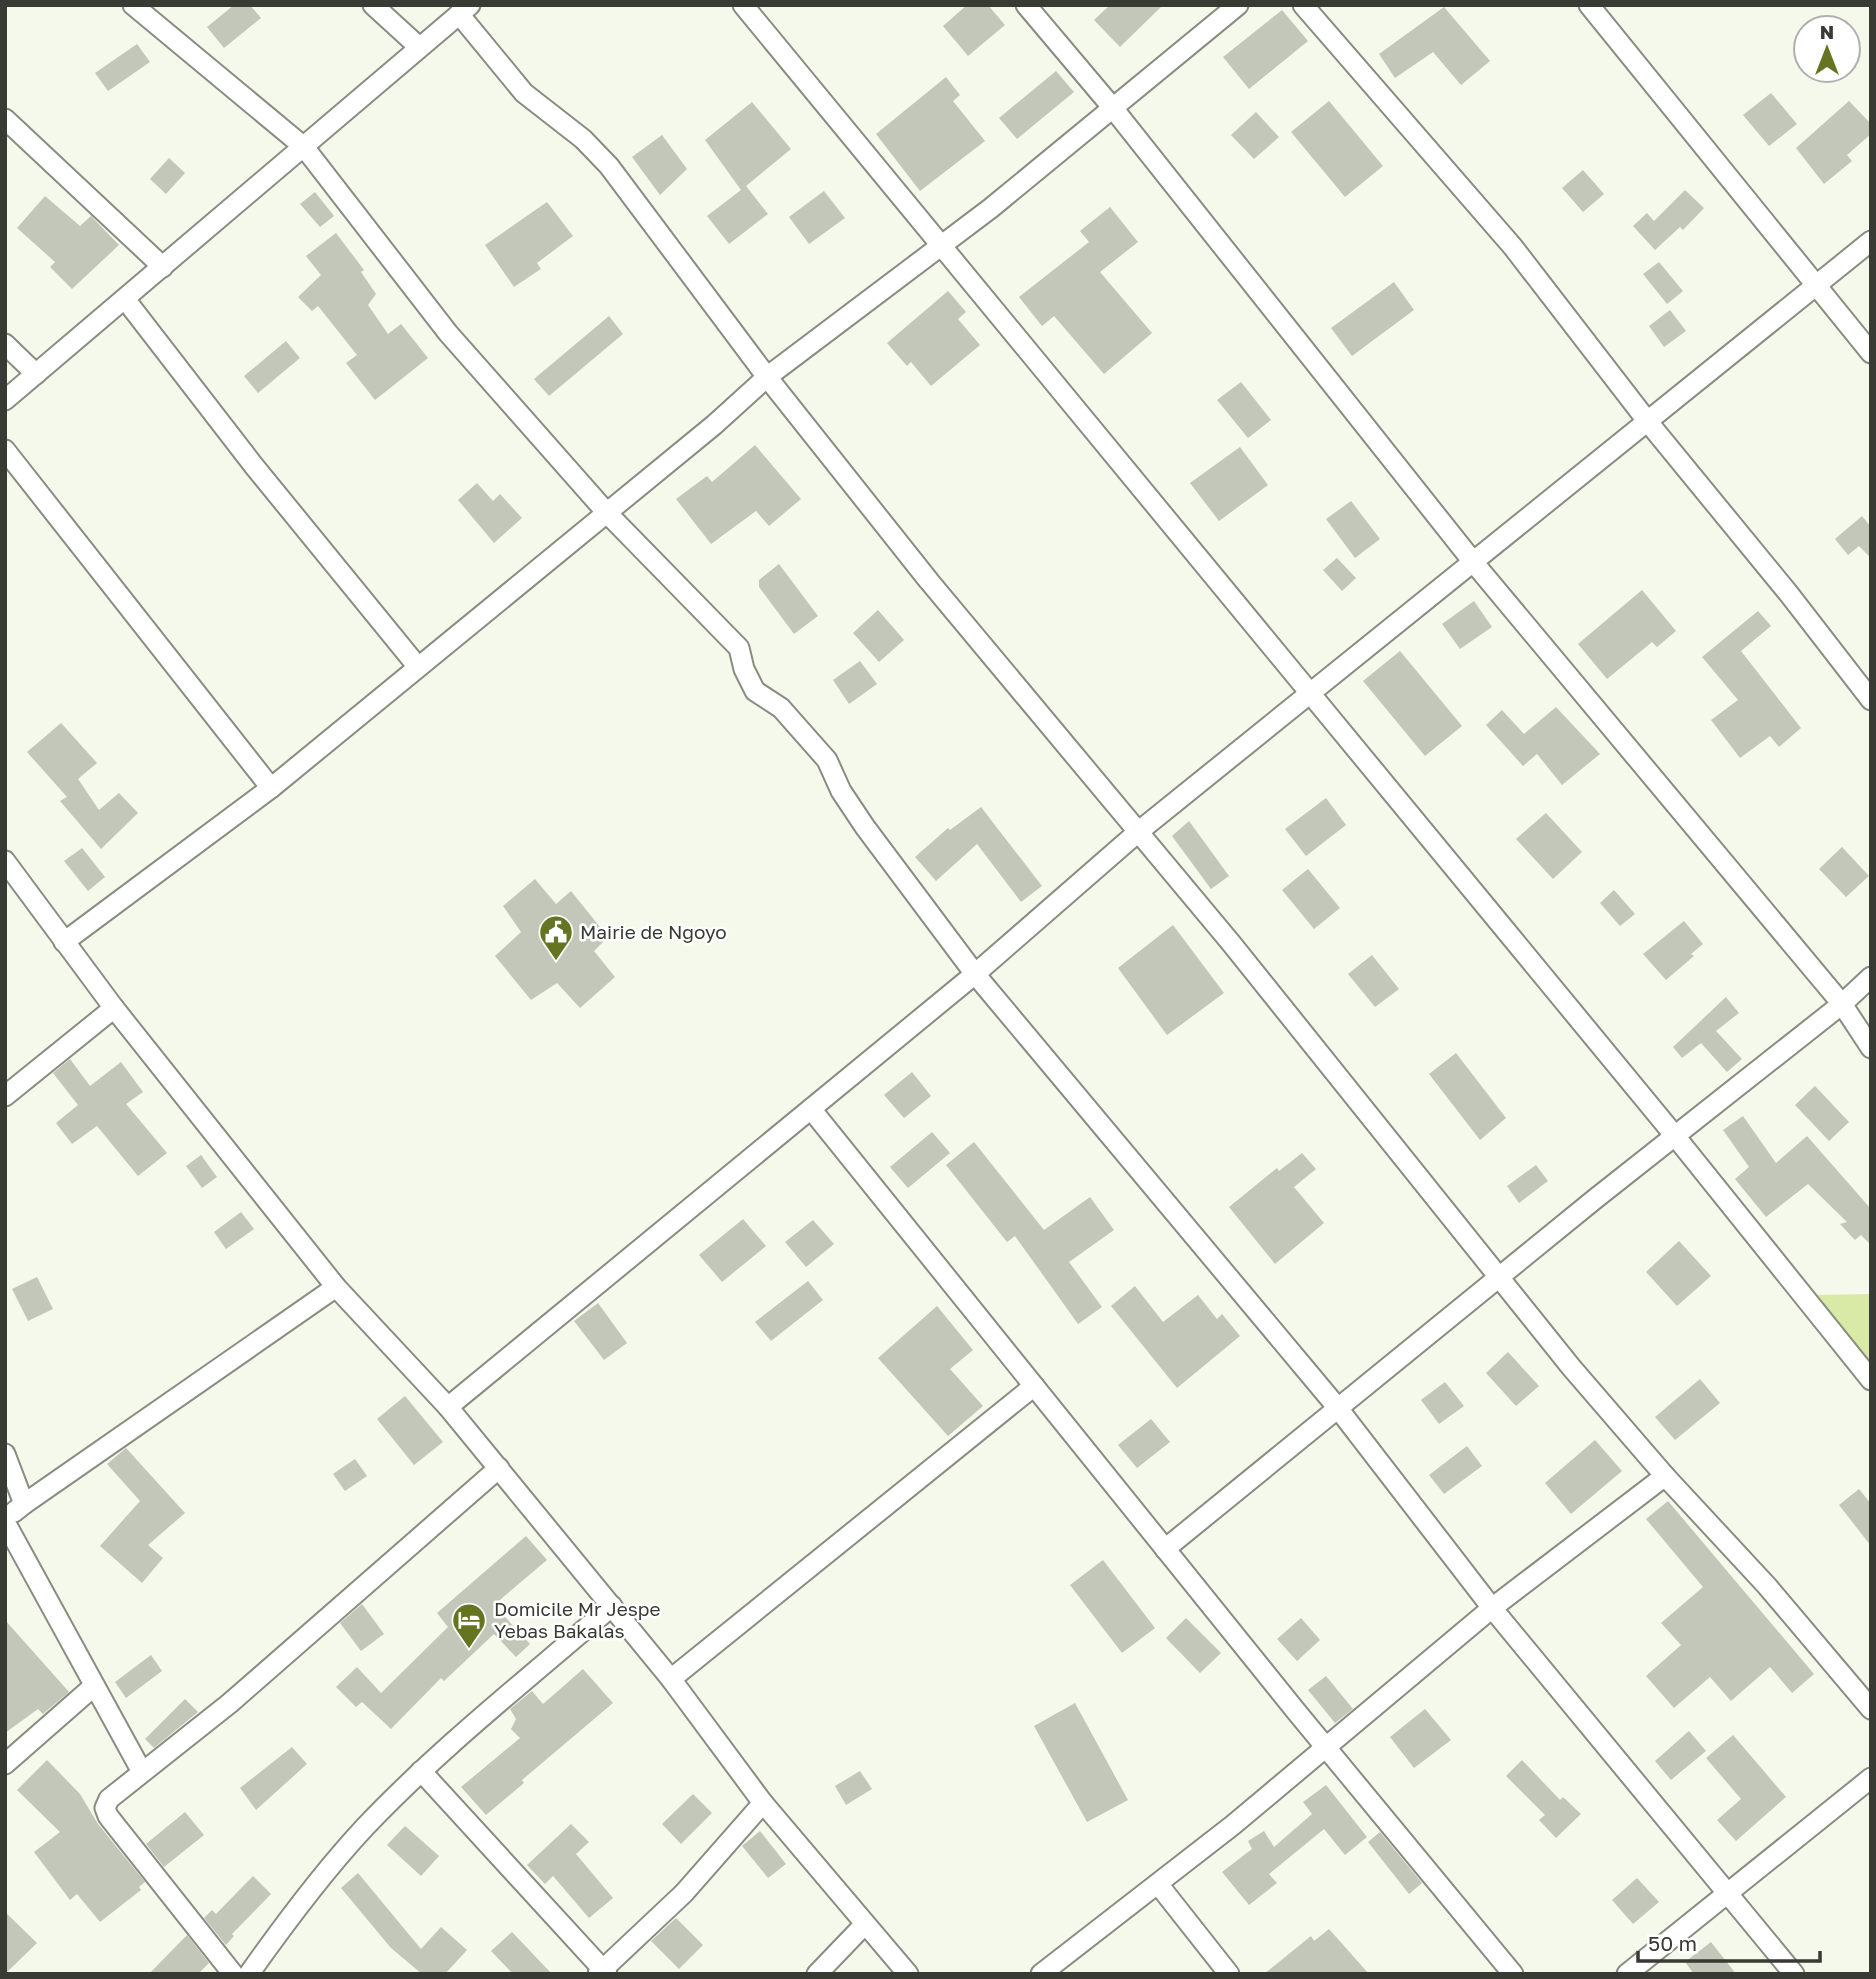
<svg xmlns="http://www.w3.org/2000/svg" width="1876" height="1979" font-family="'Golos Text',sans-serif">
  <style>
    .green { fill: #d9eaa6 }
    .building { fill: #c3c7b9 }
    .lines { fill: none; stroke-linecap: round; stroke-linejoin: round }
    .minor-casing { stroke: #898c80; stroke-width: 23 }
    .minor { stroke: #fff; stroke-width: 19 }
    .labels { text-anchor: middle; stroke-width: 5; stroke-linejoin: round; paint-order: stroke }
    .poi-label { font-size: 19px; fill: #383a34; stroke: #fff; text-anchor: start }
  </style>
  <rect width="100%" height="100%" fill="#f5f9eb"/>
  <polygon class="green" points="1871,1294 1871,1383 1816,1295"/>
  <g class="building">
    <polygon points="234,5 250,5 261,18 224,48 207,27"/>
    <polygon points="967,5 988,5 1005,25 968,56 943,26"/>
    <polygon points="1110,5 1163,5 1120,47 1094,20"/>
    <polygon points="1444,7 1490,61 1461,85 1433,52 1395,78 1379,54"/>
    <polygon points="1282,10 1308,41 1249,89 1223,57"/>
    <polygon points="137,44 150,62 108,91 95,73"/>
    <polygon points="1056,71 1074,92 1017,139 999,118"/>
    <polygon points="946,77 960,95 953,101 985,141 920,191 876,134"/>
    <polygon points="1771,93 1797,124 1769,146 1743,115"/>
    <polygon points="1329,101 1383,166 1345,197 1291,132"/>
    <polygon points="1849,101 1871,124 1871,134 1847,155 1852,161 1824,184 1796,148"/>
    <polygon points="752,102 791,149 746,186 768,214 729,244 707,216 741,190 705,140"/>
    <polygon points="1256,112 1279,137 1254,159 1231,135"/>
    <polygon points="662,135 687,169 660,195 632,157"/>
    <polygon points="169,158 185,173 166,194 150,179"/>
    <polygon points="1583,170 1604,194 1583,212 1562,188"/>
    <polygon points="1685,190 1704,208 1683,230 1680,227 1655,250 1633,226 1647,213 1654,221"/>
    <polygon points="824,191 845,218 809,244 789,217"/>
    <polygon points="315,192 334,216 320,227 300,204"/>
    <polygon points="45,196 80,226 91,216 119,245 72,289 50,267 55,262 17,228"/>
    <polygon points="547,202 573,236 537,263 541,269 514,287 485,245"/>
    <polygon points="1110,207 1138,242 1100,272 1152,333 1104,374 1054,316 1042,326 1019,297 1089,242 1080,231"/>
    <polygon points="336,233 364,270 361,272 376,294 368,305 388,334 401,324 428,358 375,400 346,363 357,355 318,306 312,311 298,297 321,275 306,256"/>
    <polygon points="1659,262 1683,291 1667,304 1643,274"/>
    <polygon points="1394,282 1414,310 1352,356 1331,328"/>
    <polygon points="948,291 966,312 958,319 980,345 931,386 911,362 907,366 887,343"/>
    <polygon points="1670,310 1686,331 1664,347 1649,326"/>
    <polygon points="609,316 623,334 549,396 534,379"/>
    <polygon points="286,341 300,358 258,393 244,376"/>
    <polygon points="1241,382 1271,420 1248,438 1217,400"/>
    <polygon points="755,445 801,499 769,526 756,511 711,544 676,499 707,476 712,482"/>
    <polygon points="1240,447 1268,485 1219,521 1190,483"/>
    <polygon points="477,483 493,501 500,494 522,518 494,543 458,500"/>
    <polygon points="1351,501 1380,539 1355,558 1326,519"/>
    <polygon points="1862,516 1871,527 1871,558 1859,546 1848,555 1835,539"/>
    <polygon points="1337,558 1356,578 1342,591 1323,570"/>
    <polygon points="779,564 818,616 794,634 759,587 759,580"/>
    <polygon points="1642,590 1676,631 1657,647 1652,642 1607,679 1578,644"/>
    <polygon points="1474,601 1492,627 1460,649 1442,624"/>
    <polygon points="878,610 904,640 879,662 853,633"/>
    <polygon points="1758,611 1771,626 1741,651 1801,728 1779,747 1770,736 1740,758 1711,720 1738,700 1702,657"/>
    <polygon points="1400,651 1462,726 1425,756 1363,681"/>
    <polygon points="860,661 877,684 849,704 833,680"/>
    <polygon points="1556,707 1600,754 1562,785 1537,754 1523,766 1486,725 1502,710 1524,734"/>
    <polygon points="61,723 97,763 78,779 99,810 119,793 138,813 101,849 60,801 67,797 27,752"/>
    <polygon points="1326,798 1346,825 1306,856 1285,829"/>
    <polygon points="981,807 1042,886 1021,902 977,844 936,881 915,857 948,828 950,830"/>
    <polygon points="1546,813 1582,852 1553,879 1516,839"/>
    <polygon points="1189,821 1229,876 1211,889 1172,836"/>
    <polygon points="1842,847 1869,876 1846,897 1819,869"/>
    <polygon points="82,848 105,877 88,891 64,861"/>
    <polygon points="1308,869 1340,908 1314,929 1282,890"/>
    <polygon points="535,879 556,904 571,891 608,937 594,951 615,977 580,1008 557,983 531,1000 495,956 521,932 503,906"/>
    <polygon points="1614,890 1635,914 1620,926 1600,903"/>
    <polygon points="1684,921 1703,944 1691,954 1694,956 1666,980 1643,954"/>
    <polygon points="1173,925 1224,993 1167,1035 1118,968"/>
    <polygon points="1372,955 1399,989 1375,1007 1348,974"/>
    <polygon points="1726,997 1739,1013 1716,1031 1742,1059 1727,1072 1701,1043 1682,1058 1673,1047"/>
    <polygon points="1456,1053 1506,1118 1480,1140 1429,1074"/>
    <polygon points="70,1059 90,1086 121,1062 143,1092 126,1104 167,1153 138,1176 97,1126 72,1144 56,1123 78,1105 53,1073"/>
    <polygon points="912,1072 931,1096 904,1118 884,1095"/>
    <polygon points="1815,1086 1849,1122 1829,1141 1795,1105"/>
    <polygon points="1743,1116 1776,1163 1807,1136 1871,1209 1871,1245 1861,1235 1855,1240 1840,1224 1847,1222 1808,1184 1766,1217 1735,1179 1749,1167 1723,1130"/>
    <polygon points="932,1132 950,1153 908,1188 890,1167"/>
    <polygon points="974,1142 1044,1230 1090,1197 1114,1230 1069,1262 1102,1307 1078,1324 1015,1236 1007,1242 946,1165"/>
    <polygon points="1302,1153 1316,1169 1294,1187 1324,1223 1275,1264 1229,1207 1277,1168 1279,1171"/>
    <polygon points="201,1155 217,1177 202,1188 186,1166"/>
    <polygon points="1536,1165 1548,1181 1519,1203 1507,1186"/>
    <polygon points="241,1212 254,1229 226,1249 214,1232"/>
    <polygon points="743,1219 766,1246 722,1282 699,1255"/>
    <polygon points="813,1220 834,1244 806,1267 785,1242"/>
    <polygon points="1679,1241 1711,1276 1677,1306 1646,1272"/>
    <polygon points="37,1277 53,1309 28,1321 12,1289"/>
    <polygon points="808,1281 823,1300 771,1341 755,1322"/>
    <polygon points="1135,1286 1163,1322 1198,1295 1217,1319 1222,1314 1240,1336 1177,1388 1111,1306"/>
    <polygon points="598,1303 627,1343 604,1360 574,1321"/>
    <polygon points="937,1306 973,1350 950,1369 983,1406 948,1436 878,1358"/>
    <polygon points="1508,1352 1539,1386 1516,1406 1486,1373"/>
    <polygon points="1700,1379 1720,1403 1675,1440 1655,1417"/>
    <polygon points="1445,1382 1464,1406 1439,1424 1421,1400"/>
    <polygon points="405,1396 443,1442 414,1465 377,1419"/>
    <polygon points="1151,1419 1170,1442 1137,1468 1118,1445"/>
    <polygon points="1595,1440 1622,1471 1571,1514 1545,1483"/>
    <polygon points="1467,1446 1482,1466 1444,1494 1429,1475"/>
    <polygon points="126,1448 185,1513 148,1545 163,1558 142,1583 100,1546 140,1501 107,1464"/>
    <polygon points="355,1459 367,1476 345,1491 333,1474"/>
    <polygon points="1859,1489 1871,1504 1871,1546 1839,1505"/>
    <polygon points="1668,1501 1814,1674 1792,1693 1770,1667 1731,1701 1710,1677 1674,1708 1646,1676 1681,1645 1661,1623 1703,1587 1646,1519"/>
    <polygon points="526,1536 547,1560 494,1605 530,1644 516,1657 494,1634 444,1681 441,1678 391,1729 362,1702 356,1707 336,1687 357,1667 381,1693 448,1627 437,1613"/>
    <polygon points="1103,1560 1155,1628 1122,1653 1070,1585"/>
    <polygon points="362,1604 384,1634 361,1651 340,1623"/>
    <polygon points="1186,1618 1221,1653 1200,1673 1166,1638"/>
    <polygon points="1301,1618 1320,1640 1297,1661 1277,1639"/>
    <polygon points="5,1620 69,1692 43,1714 38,1709 5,1733"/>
    <polygon points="151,1655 162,1671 126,1698 115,1682"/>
    <polygon points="583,1669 613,1703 522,1780 524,1783 486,1815 461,1787 520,1738 511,1729 516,1719 510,1709 532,1691 543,1704"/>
    <polygon points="1326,1676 1353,1709 1335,1723 1308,1690"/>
    <polygon points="185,1699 198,1712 154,1748 145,1739"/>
    <polygon points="1075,1703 1128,1800 1087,1822 1034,1726"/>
    <polygon points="1425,1709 1451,1740 1414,1768 1390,1737"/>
    <polygon points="1689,1731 1706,1751 1671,1780 1655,1761"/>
    <polygon points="1733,1735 1786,1797 1736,1841 1717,1820 1741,1799 1706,1758"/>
    <polygon points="292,1747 307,1764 256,1810 240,1788"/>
    <polygon points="47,1760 80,1794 98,1824 145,1882 139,1887 141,1890 100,1922 77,1894 70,1900 34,1852 60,1832 17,1790"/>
    <polygon points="1522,1760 1560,1800 1563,1797 1581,1814 1556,1838 1539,1820 1545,1815 1506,1776"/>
    <polygon points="860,1771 872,1789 846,1805 835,1786"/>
    <polygon points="1326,1785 1367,1837 1345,1855 1324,1829 1269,1874 1277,1883 1249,1905 1222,1872 1252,1849 1248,1841 1264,1831 1274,1847 1312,1814 1303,1802"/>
    <polygon points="693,1794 712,1813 681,1844 662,1824"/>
    <polygon points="185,1812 204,1835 164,1867 146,1844"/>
    <polygon points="571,1824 589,1842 576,1854 613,1898 589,1918 553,1876 545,1884 527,1865"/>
    <polygon points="405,1826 439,1856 421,1876 387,1845"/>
    <polygon points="760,1831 786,1864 768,1878 742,1846"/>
    <polygon points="1380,1832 1422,1883 1409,1894 1368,1842"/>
    <polygon points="358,1873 421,1949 441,1927 467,1950 445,1974 422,1974 391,1948 341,1888"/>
    <polygon points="253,1876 271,1894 232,1934 234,1936 226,1945 204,1918 212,1910 216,1914"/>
    <polygon points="1637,1878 1659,1902 1633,1924 1612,1900"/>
    <polygon points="5,1912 37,1943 5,1974"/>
    <polygon points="676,1918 703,1945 679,1969 651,1941"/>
    <polygon points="1329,1929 1369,1974 1264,1974 1311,1936 1314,1941"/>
    <polygon points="512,1932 552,1974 513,1974 491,1951"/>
    <polygon points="187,1935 209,1963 198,1974 149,1974"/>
    <polygon points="1711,1942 1736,1974 1694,1974 1685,1962"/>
  </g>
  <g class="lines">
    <g class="minor-casing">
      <g id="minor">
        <polyline points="133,5 304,147 448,333 607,513 739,648 744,669 755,691 781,708 827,760 841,791 865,827 975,974 1337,1407 1492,1608 1794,1974"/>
        <polyline points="373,5 419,47"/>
        <polyline points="743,5 1675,1136 1871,1380"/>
        <polyline points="1026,5 1112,107 1474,563 1842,1004 1871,1048"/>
        <polyline points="1303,5 1513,247 1648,422 1789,594 1871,700"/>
        <polyline points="1589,5 1871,353"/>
        <polyline points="459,14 524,93 583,139 609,166 767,377 929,581 1231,943 1571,1367 1665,1476 1767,1586 1871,1709"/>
        <polyline points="5,119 163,267"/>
        <polyline points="125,299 254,466 418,667"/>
        <polyline points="5,344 36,374"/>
        <polyline points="5,400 470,5"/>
        <polyline points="5,450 271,788"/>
        <polyline points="5,861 114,1008 336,1287 448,1407 671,1679 763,1803 908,1974"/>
        <polyline points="64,942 271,788 714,425 767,377 991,208 1238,5"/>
        <polyline points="5,1096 114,1008"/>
        <polyline points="811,1109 1295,1710 1513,1974"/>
        <polyline points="448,1407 975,974 1138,832 1871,241"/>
        <polyline points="5,1454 24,1504 14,1512"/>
        <polyline points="24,1504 336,1287"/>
        <polyline points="5,1522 142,1772"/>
        <polyline points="1165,1549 1595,1199 1842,1004 1871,977"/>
        <polyline points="671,1679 1034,1386"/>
        <polyline points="5,1764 94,1686"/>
        <polyline points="421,1771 607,1974"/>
        <polyline points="1158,1884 1229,1974"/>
        <polyline points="233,1974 108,1816 105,1808 109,1799 230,1703 499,1468"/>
        <path d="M249 1974C285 1923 323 1872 365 1827 441 1747 529 1678 612 1606"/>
        <polyline points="598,1974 684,1893 763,1803"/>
        <polyline points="817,1974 865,1924"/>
        <polyline points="1041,1974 1233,1825 1492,1608 1665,1476"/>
        <polyline points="1627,1974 1871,1778"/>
      </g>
    </g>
    <use href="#minor" class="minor"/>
  </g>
  <defs>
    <g id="civic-pin" transform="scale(1.75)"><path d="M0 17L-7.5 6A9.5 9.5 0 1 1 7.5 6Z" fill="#657421" stroke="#fff"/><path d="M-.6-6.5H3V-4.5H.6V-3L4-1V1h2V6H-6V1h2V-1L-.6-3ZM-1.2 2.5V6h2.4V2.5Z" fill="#fff"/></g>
    <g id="hotel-pin" transform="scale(1.75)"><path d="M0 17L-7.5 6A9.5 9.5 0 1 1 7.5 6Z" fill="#657421" stroke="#fff"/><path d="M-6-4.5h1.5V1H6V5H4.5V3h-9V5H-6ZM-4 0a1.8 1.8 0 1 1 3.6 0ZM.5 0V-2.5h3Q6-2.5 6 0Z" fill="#fff"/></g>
  </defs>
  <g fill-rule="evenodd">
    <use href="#civic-pin" x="556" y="932"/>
    <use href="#hotel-pin" x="469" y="1620"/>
  </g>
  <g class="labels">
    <g class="poi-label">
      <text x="580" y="939">Mairie de Ngoyo</text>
      <text x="494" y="1616">Domicile Mr Jespe<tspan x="494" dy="22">Yebas Bakalas</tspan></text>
    </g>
  </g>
  <rect width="1876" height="1979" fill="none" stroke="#383a34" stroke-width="14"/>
  <g transform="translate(1827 49)"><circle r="33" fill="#ffffff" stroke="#afb0ae" stroke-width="2"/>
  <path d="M0-5L12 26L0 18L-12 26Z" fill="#657421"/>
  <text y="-10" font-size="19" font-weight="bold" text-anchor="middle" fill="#383a34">N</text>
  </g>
  <path d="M1638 1951v10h182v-10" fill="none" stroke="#383a34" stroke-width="3.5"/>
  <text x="1648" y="1951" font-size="21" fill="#383a34" stroke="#ffffff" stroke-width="5" paint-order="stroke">50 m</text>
</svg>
